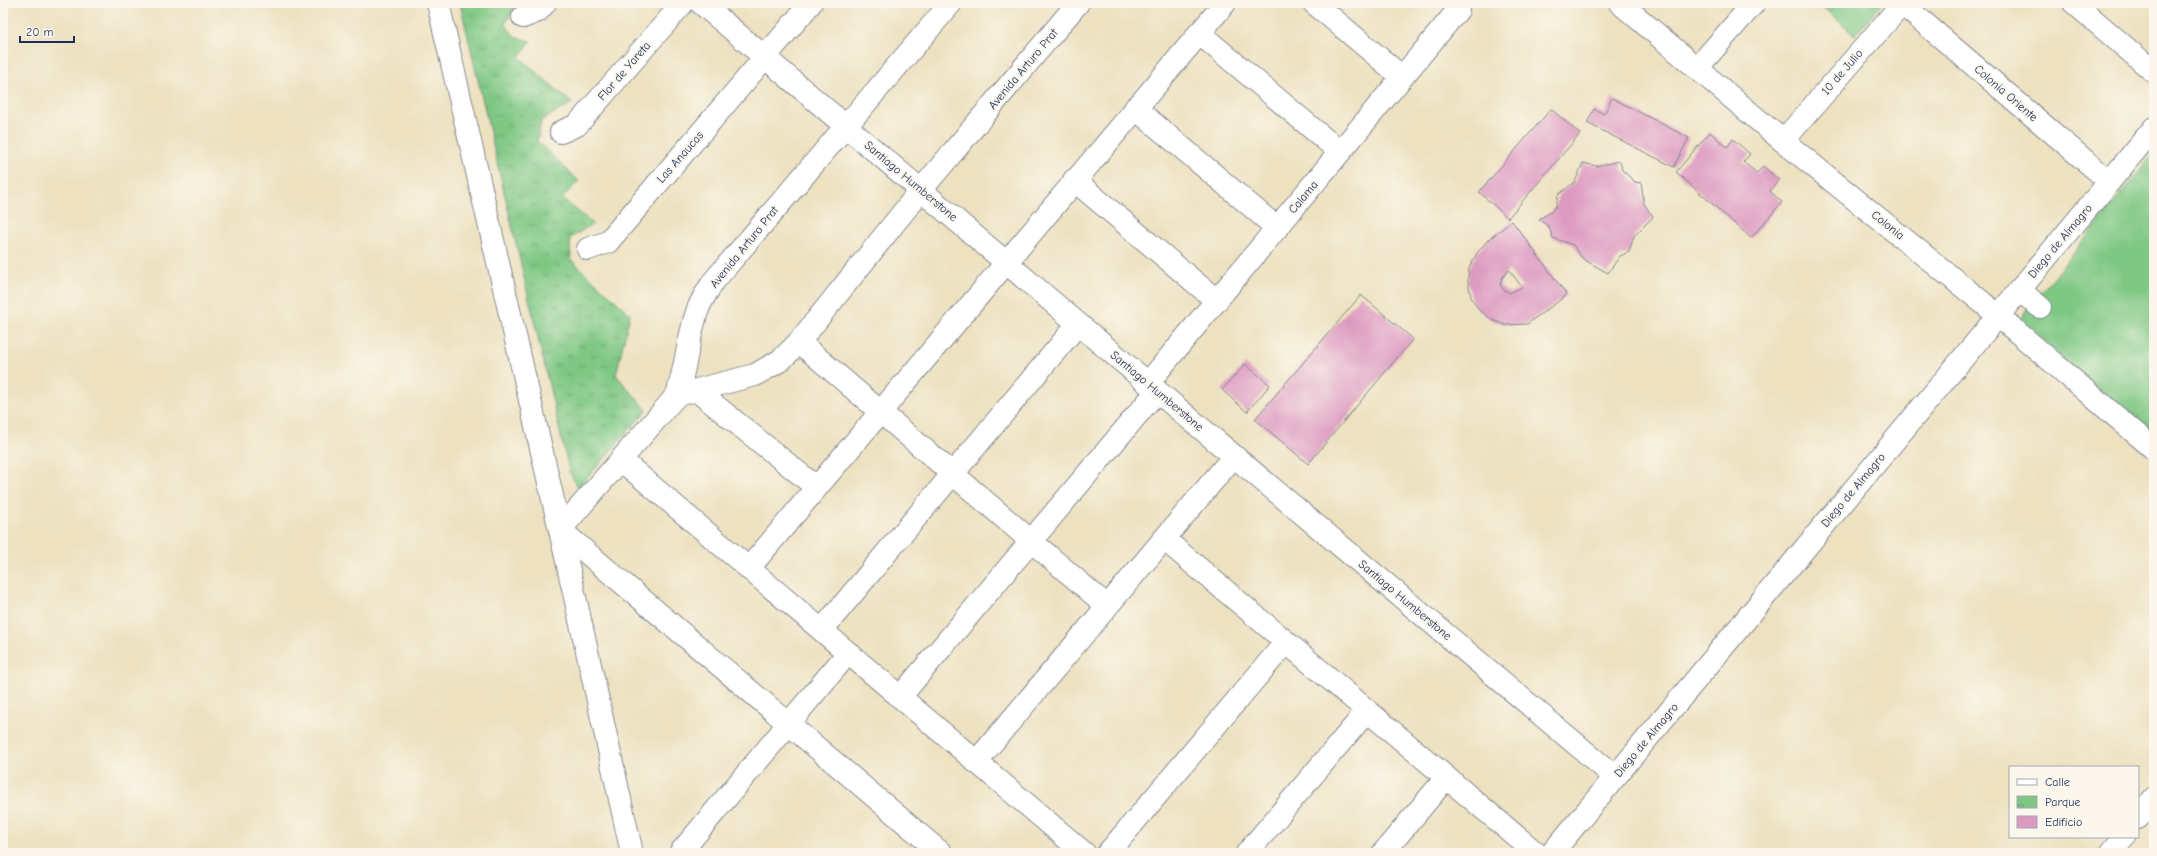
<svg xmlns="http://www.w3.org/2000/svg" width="2157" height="856" font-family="'Comic Neue',sans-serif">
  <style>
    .park { fill: url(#park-tufts); stroke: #4d7c71 }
    .pitch { fill: #7fc884; stroke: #4d7c71 }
    .building { fill: #dd9ac1; fill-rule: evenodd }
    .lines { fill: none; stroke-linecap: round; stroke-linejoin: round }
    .minor-casing { stroke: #84888f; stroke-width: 24 }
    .minor { stroke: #fff; stroke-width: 22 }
    .labels { text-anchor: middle; stroke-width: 4; stroke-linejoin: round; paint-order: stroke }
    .street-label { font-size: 12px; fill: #1b2f5e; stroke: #fbf7ec }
  </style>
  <defs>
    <pattern id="park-tufts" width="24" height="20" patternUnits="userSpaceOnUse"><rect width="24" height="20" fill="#7fc884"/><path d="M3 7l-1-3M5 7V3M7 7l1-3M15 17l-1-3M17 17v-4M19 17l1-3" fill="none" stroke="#67a36f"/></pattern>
  </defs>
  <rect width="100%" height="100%" fill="#fbf7ec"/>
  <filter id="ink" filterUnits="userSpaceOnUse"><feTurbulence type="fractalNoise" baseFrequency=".025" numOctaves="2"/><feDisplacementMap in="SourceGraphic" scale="8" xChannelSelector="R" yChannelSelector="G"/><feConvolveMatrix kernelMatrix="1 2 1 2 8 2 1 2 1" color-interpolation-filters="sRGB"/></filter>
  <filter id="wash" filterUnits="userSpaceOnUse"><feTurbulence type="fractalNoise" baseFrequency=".012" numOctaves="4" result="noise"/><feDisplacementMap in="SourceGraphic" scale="16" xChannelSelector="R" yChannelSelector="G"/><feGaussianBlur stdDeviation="0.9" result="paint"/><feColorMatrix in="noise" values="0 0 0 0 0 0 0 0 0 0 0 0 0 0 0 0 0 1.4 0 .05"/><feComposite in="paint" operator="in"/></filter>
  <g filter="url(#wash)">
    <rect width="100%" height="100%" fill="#ede1c0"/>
    <polygon class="park" points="460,3 517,3 505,24 515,37 531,41 519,57 572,103 541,121 537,141 579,181 562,198 593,224 570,238 571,260 630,314 616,375 647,410 578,488 569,471"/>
    <g class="pitch">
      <polygon points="1818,3 1880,3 1882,4 1855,35"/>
      <polygon points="2154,153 2154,438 2019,320"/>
    </g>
    <g id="blocks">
      <g class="building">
        <polygon points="1612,98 1689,138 1674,167 1587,123 1594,109 1604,114"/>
        <polygon points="1551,109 1580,134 1508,218 1479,192"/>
        <polygon points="1710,132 1727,147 1733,139 1750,154 1743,162 1757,173 1763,166 1779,180 1770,191 1782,202 1751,238 1676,172"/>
        <polygon points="1620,161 1622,170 1635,182 1641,183 1644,204 1653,217 1634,236 1629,252 1620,256 1608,273 1583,259 1573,245 1553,238 1549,227 1539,219 1551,212 1556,206 1558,195 1575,182 1583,163 1596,166"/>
        <path d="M1512 221 1567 295 1527 324 1505 325 1492 320 1478 309 1471 297 1468 282 1469 268 1477 253 1488 240ZM1509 270 1522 287 1510 293 1504 290 1500 285 1502 278Z"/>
        <polygon points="1361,295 1413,339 1308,464 1255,419"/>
        <polygon points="1245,364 1270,385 1247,412 1222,390"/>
      </g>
    </g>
  </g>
  <g filter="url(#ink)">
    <use href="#blocks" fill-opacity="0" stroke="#84888f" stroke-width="1"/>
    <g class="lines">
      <g class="minor-casing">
        <g id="minor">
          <polyline points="438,3 560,530 632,853"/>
          <polyline points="701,3 1190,419 1615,777"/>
          <polyline points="1314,3 1402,77"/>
          <polyline points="1620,3 1783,141 1983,303 2154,449"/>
          <polyline points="2074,3 2154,72"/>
          <polyline points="523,17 538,11 545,3"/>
          <polyline points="1199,33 1340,152"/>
          <polyline points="1697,68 1754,3"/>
          <polyline points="1135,108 1277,228"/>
          <polyline points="561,132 577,125 683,3"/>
          <polyline points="1783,141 1902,4 2109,181"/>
          <polyline points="1074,180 1217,301"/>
          <polyline points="588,249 608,242 811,3"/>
          <polyline points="2019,290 2040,307"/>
          <polyline points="799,342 1107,606"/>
          <polyline points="1148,383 1458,10 1457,3"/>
          <polyline points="696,390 816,487"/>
          <polyline points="677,395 755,375 781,360 799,342 921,190 1078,3"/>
          <polyline points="621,460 1084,853"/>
          <path d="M560 530 677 395C686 367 688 337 698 309 702 299 708 290 713 282L951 3"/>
          <polyline points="560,530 941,853"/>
          <polyline points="1164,539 1536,853"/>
          <polyline points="749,568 1225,3"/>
          <polyline points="822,630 1078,324"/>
          <polyline points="900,697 1157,391"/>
          <polyline points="976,762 1234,456"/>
          <polyline points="2138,818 2154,798"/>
          <polyline points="680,853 848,653"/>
          <polyline points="1108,853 1286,642"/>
          <polyline points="1247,853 1367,711"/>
          <polyline points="1383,853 1446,778"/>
          <polyline points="1552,853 2154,128"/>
          <polyline points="2111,853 2124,837"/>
        </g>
      </g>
      <use href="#minor" class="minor"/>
    </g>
  </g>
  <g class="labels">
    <g class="street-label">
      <text transform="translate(1023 69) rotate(-50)" y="4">Avenida Arturo Prat</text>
      <text transform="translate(624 71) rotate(-49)" y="4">Flor de Yareta</text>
      <text transform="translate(1842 72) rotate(-49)" y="4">10 de Julio</text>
      <text transform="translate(2006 93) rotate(41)" y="4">Colonia Oriente</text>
      <text transform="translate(680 157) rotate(-49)" y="4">Las Anaucas</text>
      <text transform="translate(911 181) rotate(40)" y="4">Santiago Humberstone</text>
      <text transform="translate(1303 197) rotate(-50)" y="4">Calama</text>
      <text transform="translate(1888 225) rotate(39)" y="4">Colonia</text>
      <text transform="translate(2060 241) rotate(-50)" y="4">Diego de Almagro</text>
      <text transform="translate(744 247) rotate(-51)" y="4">Avenida Arturo Prat</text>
      <text transform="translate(1157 391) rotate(40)" y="4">Santiago Humberstone</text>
      <text transform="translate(1853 490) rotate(-50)" y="4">Diego de Almagro</text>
      <text transform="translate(1405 600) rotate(40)" y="4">Santiago Humberstone</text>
      <text transform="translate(1646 740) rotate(-50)" y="4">Diego de Almagro</text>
    </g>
  </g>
  <rect width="2157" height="856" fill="none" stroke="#fbf7ec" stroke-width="16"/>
  <rect x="2009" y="766" width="130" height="72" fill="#fbf7ec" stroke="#a1a7b3"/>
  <rect x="2017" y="779" width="20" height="6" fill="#ffffff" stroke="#a1a7b3"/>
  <text x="2045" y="786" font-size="12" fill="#1b2f5e">Calle</text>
  <rect x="2017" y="796" width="20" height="12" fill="url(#park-tufts)" stroke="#a1a7b3"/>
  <text x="2045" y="806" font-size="12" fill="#1b2f5e">Parque</text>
  <rect x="2017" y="816" width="20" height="12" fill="#dd9ac1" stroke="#a1a7b3"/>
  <text x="2045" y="826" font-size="12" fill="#1b2f5e">Edificio</text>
  <path d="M20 36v6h54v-6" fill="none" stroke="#1b2f5e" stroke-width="2"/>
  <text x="26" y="36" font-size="12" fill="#1b2f5e" stroke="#fbf7ec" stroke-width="3" paint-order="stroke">20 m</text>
</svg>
